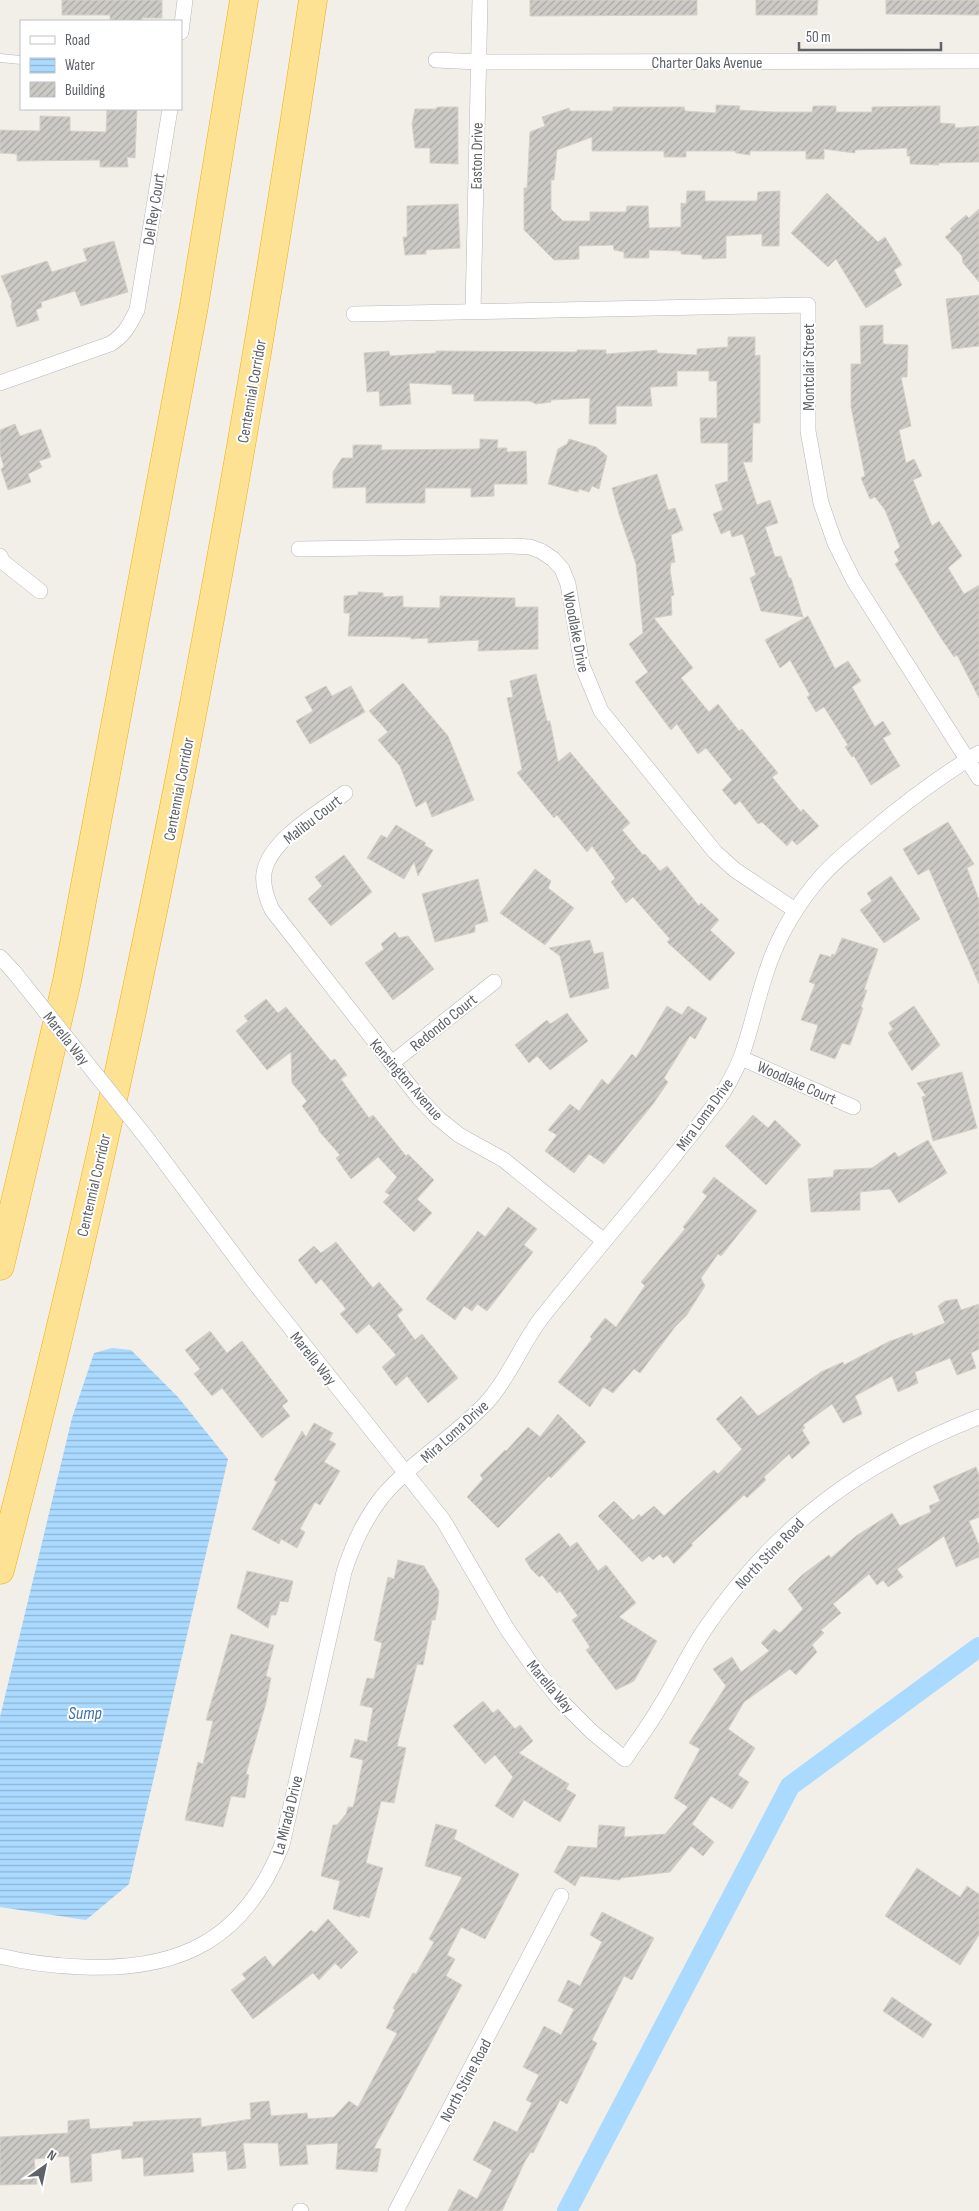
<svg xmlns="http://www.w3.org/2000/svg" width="979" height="2211" font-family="'Sofia Sans Condensed',sans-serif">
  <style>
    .water { fill: url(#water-rules) }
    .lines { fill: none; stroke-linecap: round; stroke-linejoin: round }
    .canal { stroke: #aadaff; stroke-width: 20 }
    .building { fill: url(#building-hatch); stroke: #d6d1c6 }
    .service-casing { stroke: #b5b8bc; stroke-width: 9 }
    .minor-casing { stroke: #b5b8bc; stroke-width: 16 }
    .motorway-casing { stroke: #f9ab00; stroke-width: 29 }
    .service { stroke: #fff; stroke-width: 8 }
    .minor { stroke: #fff; stroke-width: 15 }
    .motorway { stroke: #fde293; stroke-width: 28 }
    .minor-bridge-casing { stroke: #b5b8bc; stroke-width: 16; stroke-linecap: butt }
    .minor-bridge { stroke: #fff; stroke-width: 15 }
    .labels { text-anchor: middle; stroke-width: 4; stroke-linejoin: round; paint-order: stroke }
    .street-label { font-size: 16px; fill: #5f6368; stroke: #fff }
    .water-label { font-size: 18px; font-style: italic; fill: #4174aa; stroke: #fff }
  </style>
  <defs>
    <pattern id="water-rules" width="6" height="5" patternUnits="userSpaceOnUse" patternTransform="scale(1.25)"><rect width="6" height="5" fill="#aadaff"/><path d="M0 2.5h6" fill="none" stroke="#8eb4d2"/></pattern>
    <pattern id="building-hatch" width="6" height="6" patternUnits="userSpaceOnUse" patternTransform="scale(1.25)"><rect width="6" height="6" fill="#cccac5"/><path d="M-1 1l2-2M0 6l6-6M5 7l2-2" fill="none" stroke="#a9a8a4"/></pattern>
  </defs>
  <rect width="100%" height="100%" fill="#f1efe8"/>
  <polygon class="water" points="112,1348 131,1350 178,1397 228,1459 129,1884 86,1920 0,1907 0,1717 72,1418 94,1353"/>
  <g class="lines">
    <polyline class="canal" points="567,2211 790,1786 979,1647"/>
  </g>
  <g class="building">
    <polygon points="62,0 162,0 162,18 142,18 142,21 110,21 110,15 62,15"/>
    <polygon points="530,0 697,0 697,15 530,16"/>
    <polygon points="756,0 818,0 817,15 756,15"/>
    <polygon points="886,0 979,0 979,15 886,14"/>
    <polygon points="716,105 740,106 739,110 774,112 812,112 813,106 836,106 836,112 872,112 872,107 940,106 940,123 955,124 955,128 979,126 979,162 938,163 939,165 910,164 910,156 907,156 907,148 855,150 855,153 824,149 824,159 806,159 806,151 750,151 750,155 736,153 735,151 686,151 686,157 664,157 664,151 592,151 592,137 557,150 554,180 551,180 551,209 563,221 590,221 590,212 626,212 627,206 648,206 649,228 681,227 681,203 686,204 687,191 705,191 705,201 757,201 758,192 780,191 779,246 762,246 762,234 726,236 726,258 702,259 702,255 681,254 681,251 649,250 649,258 624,258 624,252 614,250 613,245 579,246 579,259 554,260 524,230 524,188 527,188 530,132 545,126 542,117 569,108 570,111 613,111 613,107 684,107 685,111 716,113"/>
    <polygon points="437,107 458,107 458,164 430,163 430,148 415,148 412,124 415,109 436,109"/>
    <polygon points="107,109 137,109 135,158 127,157 128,167 100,167 100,160 17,161 17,154 0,153 0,130 40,131 40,116 70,117 70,131 106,132"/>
    <polygon points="827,193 878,242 885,237 902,265 894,270 902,285 866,308 836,259 828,267 791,233"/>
    <polygon points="458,204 460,248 426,250 426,254 405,255 403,237 407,237 407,206"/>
    <polygon points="979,209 979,282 963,263 962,256 945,237 952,231 950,229 966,215 969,218"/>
    <polygon points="114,241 128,292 81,306 75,291 41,302 42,307 36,310 39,320 17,327 11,306 12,302 1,276 47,261 52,272 87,261 83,249"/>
    <polygon points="979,295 979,346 952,349 946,299"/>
    <polygon points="883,325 883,344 908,345 907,377 901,377 911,426 899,430 906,463 914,459 922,476 913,480 932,526 939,521 962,556 948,568 964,594 979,585 979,698 957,655 954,657 941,638 895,564 899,561 894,552 900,547 885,510 875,497 870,499 861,478 865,476 851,407 851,364 861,364 860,326"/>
    <polygon points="728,337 755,337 755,356 760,355 760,423 753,423 752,462 743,462 757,505 770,500 778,523 765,527 775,557 781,556 789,578 791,578 803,617 761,611 750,578 756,575 743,534 732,537 730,530 721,534 713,514 723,510 715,485 728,481 728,443 701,443 700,418 717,418 717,381 709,381 709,371 677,371 677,386 650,387 652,406 616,406 616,424 589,424 590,398 551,400 551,402 536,404 530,401 474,401 474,394 452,394 452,385 409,383 411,404 380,406 379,391 367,392 364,353 389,351 390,356 436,353 436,351 577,352 577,350 606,350 606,354 657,350 657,353 697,355 697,349 728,347"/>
    <polygon points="15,424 20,436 41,429 51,457 39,461 42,467 28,474 31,482 8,490 1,469 4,467 0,454 0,430"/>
    <polygon points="480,439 498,440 497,448 507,448 507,452 526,451 527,484 494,484 494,496 471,497 471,488 425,488 425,503 366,503 366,487 333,488 333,472 342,458 353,458 353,445 382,445 381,450 478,449 480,448"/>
    <polygon points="569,439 596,447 607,456 599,489 592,486 589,492 579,489 578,492 548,484 558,449 567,444"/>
    <polygon points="657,474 668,510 675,508 683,530 671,535 675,562 671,563 670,570 674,595 671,596 672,615 654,618 693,668 681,678 709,712 718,704 739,731 742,729 778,773 772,777 801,812 803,809 819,826 797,845 792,840 787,846 762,822 758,824 740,801 735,805 722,790 732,780 706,748 698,754 677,724 671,730 635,682 648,672 629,644 643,633 636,564 619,514 612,488"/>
    <polygon points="358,592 383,593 383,597 403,596 403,607 440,608 440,596 515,598 515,607 538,607 538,649 478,651 479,640 428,643 428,638 411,639 411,637 348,636 350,613 344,613 344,596 358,595"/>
    <polygon points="808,616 835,669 848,661 861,681 852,687 875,727 883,721 891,734 883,738 900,766 871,785 854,756 852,757 845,747 848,745 824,707 816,712 807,697 810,695 790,660 780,668 765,640"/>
    <polygon points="536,674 547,721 550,721 558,762 570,752 630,823 622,830 643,855 645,854 660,871 667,866 699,906 701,903 719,920 710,930 735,953 710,981 667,942 670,939 633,897 626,903 611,882 615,878 592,846 587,852 557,815 554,818 517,773 522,769 507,698 513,697 510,681"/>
    <polygon points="403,683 448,736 474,800 432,817 426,801 416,807 400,766 378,740 388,732 369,711"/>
    <polygon points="326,686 332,696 351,686 365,712 310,744 296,721 313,711 305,697"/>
    <polygon points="948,822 974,864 967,868 979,900 979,984 929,869 918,875 903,849"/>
    <polygon points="396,825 426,843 424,845 433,850 418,876 414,862 404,879 367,858 381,835 387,838"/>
    <polygon points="344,855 372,892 331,926 308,899 322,886 315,877"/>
    <polygon points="535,869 551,881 548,888 574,908 545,945 500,913"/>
    <polygon points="891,876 920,919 884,943 860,910 872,901 867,893"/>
    <polygon points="478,879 488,921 475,925 475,932 435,942 422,894"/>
    <polygon points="395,932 399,938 408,936 434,969 393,1000 365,963 384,949 381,944"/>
    <polygon points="842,938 878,949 864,990 867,990 861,1007 863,1008 850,1045 842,1043 835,1059 810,1050 818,1025 801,1020 815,984 809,982 820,954 831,957 832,954 835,955"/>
    <polygon points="590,940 594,954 603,952 609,988 570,998 560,956 549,948"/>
    <polygon points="266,999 278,1013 286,1007 331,1061 335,1059 347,1075 341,1079 369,1118 373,1115 406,1156 408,1154 434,1180 417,1199 432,1213 414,1232 383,1202 390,1195 385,1192 397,1177 378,1157 351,1179 336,1158 340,1155 318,1130 319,1129 302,1106 307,1101 292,1083 291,1052 267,1070 236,1031 248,1021 244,1016"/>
    <polygon points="667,1006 682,1015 688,1006 707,1018 695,1039 690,1036 664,1078 668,1082 653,1104 604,1164 589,1154 574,1173 545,1151 557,1135 548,1130 570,1104 579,1111 602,1079 608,1085 632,1054 636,1058"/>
    <polygon points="914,1006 940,1045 912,1071 888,1033 893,1029 889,1023"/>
    <polygon points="567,1013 588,1041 550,1070 537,1056 529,1063 515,1045 547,1020 550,1024"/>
    <polygon points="962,1072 977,1128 933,1141 922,1097 926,1096 917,1083"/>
    <polygon points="753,1115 768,1128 775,1120 801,1145 766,1185 725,1146"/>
    <polygon points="928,1140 947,1173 899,1203 890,1189 860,1192 860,1210 811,1212 808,1179 833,1177 834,1170 872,1168 895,1152 898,1157"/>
    <polygon points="714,1177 757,1211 721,1256 718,1254 701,1278 705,1286 686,1316 675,1327 640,1373 634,1369 613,1393 603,1387 590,1407 558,1382 592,1339 590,1337 605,1318 616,1327 645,1286 641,1282 685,1229 683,1227 707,1196 702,1192"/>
    <polygon points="508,1207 537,1229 524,1245 533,1252 487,1311 477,1304 472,1311 464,1306 455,1320 426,1299 478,1231 485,1237"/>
    <polygon points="336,1242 373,1288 379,1282 403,1310 397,1315 415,1340 422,1334 458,1378 428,1403 407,1376 396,1386 382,1367 396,1355 369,1324 357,1334 340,1314 346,1309 321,1279 316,1284 298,1260 314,1246 321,1253"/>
    <polygon points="957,1299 961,1310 979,1304 979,1349 971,1353 976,1368 957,1375 950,1358 915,1372 918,1383 898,1392 892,1376 855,1396 862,1414 843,1423 832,1404 803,1425 805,1428 802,1430 810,1443 792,1459 789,1454 764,1477 766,1480 747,1498 744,1495 691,1544 693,1545 674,1564 667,1555 663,1558 660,1554 653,1560 649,1556 642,1562 598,1516 614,1501 633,1520 639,1514 641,1517 654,1506 664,1516 714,1470 718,1474 742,1449 716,1419 741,1396 758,1416 821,1372 843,1362 844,1365 888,1342 912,1333 913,1336 945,1323 938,1306 945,1301"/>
    <polygon points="210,1331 227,1353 242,1341 288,1401 282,1406 290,1416 262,1438 222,1388 212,1396 194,1374 200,1369 185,1350"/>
    <polygon points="558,1414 586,1442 551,1478 549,1476 498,1528 467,1497 483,1479 480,1475 505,1450 506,1451 528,1427 540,1437"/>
    <polygon points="314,1423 333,1433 329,1440 336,1444 324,1462 340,1471 320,1505 315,1502 300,1529 305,1532 297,1548 281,1539 279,1544 252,1529 277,1482 274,1480 302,1431 306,1437"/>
    <polygon points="976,1467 979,1475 979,1517 969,1521 979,1545 979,1557 956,1567 944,1536 897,1569 903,1577 888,1587 883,1580 877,1585 869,1574 833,1604 841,1613 821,1630 824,1633 812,1645 817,1652 796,1675 790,1669 744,1702 728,1729 755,1748 738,1775 749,1782 732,1809 711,1796 692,1824 714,1842 703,1856 691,1846 670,1872 621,1878 620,1880 580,1876 575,1886 554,1872 568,1846 597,1848 599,1825 625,1827 624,1837 665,1834 688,1807 674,1798 700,1749 689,1743 726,1686 713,1669 732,1657 741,1672 769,1651 761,1643 774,1629 780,1633 803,1609 788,1589 802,1575 829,1555 831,1558 856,1536 892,1513 900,1526 931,1512 929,1506 940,1501 933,1486"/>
    <polygon points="559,1533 570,1547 577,1542 598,1571 606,1565 636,1603 619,1617 657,1641 634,1681 616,1690 586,1650 590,1647 572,1620 578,1616 560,1591 557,1593 542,1575 539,1577 531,1569 525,1559"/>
    <polygon points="398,1560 424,1566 439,1591 438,1605 435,1620 432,1620 423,1665 417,1664 397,1746 406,1748 394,1803 381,1801 366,1863 383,1868 369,1918 360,1915 360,1917 333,1909 340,1881 321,1876 333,1825 337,1825 346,1814 348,1807 353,1807 355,1800 363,1760 350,1757 355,1739 367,1742 373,1708 360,1705 367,1678 374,1679 382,1643 374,1640 388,1577 394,1579"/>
    <polygon points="247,1571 293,1581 288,1602 280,1601 276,1615 271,1615 268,1628 237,1608"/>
    <polygon points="231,1634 274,1645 266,1676 271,1678 266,1703 246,1774 249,1775 245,1798 231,1796 223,1827 185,1820 198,1762 203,1764 213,1721 206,1720"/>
    <polygon points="483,1701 493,1713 498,1709 515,1729 520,1725 533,1741 519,1753 569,1784 566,1789 576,1795 560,1822 524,1800 513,1818 495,1806 513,1777 495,1755 485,1764 453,1726"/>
    <polygon points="436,1824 457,1830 454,1839 519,1874 485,1939 461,1927 447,1955 455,1959 446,1976 462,1985 374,2148 381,2149 377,2172 336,2169 338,2143 306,2145 308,2164 280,2166 278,2143 243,2143 246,2168 228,2170 226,2151 192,2153 194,2172 144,2176 143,2157 122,2159 121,2149 91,2154 92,2181 71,2183 69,2156 34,2159 37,2184 0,2185 0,2137 68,2133 68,2121 89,2119 90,2129 133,2126 133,2122 201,2118 201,2127 251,2119 250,2103 269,2101 271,2116 307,2113 308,2119 334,2117 349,2101 358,2107 397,2033 386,2028 395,2010 393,2008 413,1973 416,1974 434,1942 429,1939 462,1877 425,1866"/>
    <polygon points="917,1868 960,1897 967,1886 979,1894 979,1935 960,1965 885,1916"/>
    <polygon points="602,1912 654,1938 632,1980 624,1976 592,2040 597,2043 567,2104 560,2100 533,2153 531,2152 525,2161 502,2211 448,2211 459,2189 477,2199 492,2170 473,2160 494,2121 517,2132 532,2103 526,2100 539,2075 523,2067 544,2026 561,2035 574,2009 558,2001 568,1980 580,1986 602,1942 590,1935"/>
    <polygon points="328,1919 358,1952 341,1969 335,1963 319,1980 313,1973 253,2019 231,1990 246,1979 242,1974 265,1956 273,1967 311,1930 315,1933"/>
    <polygon points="892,1997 932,2024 923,2038 883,2011"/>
  </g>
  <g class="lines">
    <g class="service-casing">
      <polyline id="service" points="0,58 21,60"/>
    </g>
    <g class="minor-casing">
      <g id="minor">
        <polyline points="181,32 185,0"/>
        <polyline points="436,60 478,62 979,61"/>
        <polyline points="473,311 480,0"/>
        <polyline points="354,314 808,305 808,431 821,503 835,543 854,581 979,778"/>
        <path d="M0 383 110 344C124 336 130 324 137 310L170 109"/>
        <polyline points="299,549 512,546 530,547 541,551 553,559 562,569 568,584 582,665 601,711 715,852 735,870 795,910"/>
        <polyline points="0,556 3,562 40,591"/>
        <path d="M345 793C321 811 269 840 264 873 262 886 267 899 272 910L419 1098 438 1118 459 1135 504 1160 604 1241"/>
        <polyline points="0,957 14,972"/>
        <polyline points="741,1058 853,1107"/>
        <polyline points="392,1063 494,982"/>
        <path d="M149 1141 254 1282 443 1520 507 1629 532 1665 560 1700 592 1732 625 1759C636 1742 649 1726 659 1708 675 1683 688 1654 705 1629 777 1524 861 1463 979 1417"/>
        <path d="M0 1956C27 1963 56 1966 83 1967 181 1971 245 1939 282 1845L344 1572C353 1544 364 1520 382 1497 412 1461 456 1436 488 1401 511 1375 522 1342 543 1316 600 1244 662 1175 717 1101 748 1059 750 1020 766 973 776 941 793 911 814 885 829 866 849 850 868 834 903 804 940 776 979 753"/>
        <polyline points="300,2211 301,2211"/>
        <polyline points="396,2211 561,1896"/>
      </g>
    </g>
    <g class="motorway-casing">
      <g id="motorway">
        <polyline points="0,1266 67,981 194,306 244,0"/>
        <path d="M0 1570C135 1053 234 528 313 0"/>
      </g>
    </g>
    <use href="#service" class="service"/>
    <use href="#minor" class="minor"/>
    <use href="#motorway" class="motorway"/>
    <g class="minor-bridge-casing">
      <polyline id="minor-bridge" points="14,972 149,1141"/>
    </g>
    <use href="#minor-bridge" class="minor-bridge"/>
  </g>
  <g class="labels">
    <g class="street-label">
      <text x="707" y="68">Charter Oaks Avenue</text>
      <text transform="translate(476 156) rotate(-89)" y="6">Easton Drive</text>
      <text transform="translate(153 209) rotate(-81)" y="6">Del Rey Court</text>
      <text transform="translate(808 367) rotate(-90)" y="6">Montclair Street</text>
      <text transform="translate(251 391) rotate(-80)" y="6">Centennial Corridor</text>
      <text transform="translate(577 632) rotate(79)" y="6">Woodlake Drive</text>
      <text transform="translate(178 789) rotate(-79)" y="6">Centennial Corridor</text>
      <text transform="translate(312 819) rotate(-38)" y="6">Malibu Court</text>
      <text transform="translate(443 1022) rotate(-39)" y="6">Redondo Court</text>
      <text transform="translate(67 1038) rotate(51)" y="6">Marella Way</text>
      <text transform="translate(407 1079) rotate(49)" y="6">Kensington Avenue</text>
      <text transform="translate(797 1082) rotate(24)" y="6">Woodlake Court</text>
      <text transform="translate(704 1114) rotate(-54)" y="6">Mira Loma Drive</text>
      <text transform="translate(93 1185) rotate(-77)" y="6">Centennial Corridor</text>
      <text transform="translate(314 1358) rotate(51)" y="6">Marella Way</text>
      <text transform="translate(454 1431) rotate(-42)" y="6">Mira Loma Drive</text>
      <text transform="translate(769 1553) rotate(-46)" y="6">North Stine Road</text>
      <text transform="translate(551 1686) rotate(50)" y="6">Marella Way</text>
      <text transform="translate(287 1815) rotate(-76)" y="6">La Mirada Drive</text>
      <text transform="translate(465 2080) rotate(-62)" y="6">North Stine Road</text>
    </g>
    <g class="water-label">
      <text x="85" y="1719">Sump</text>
    </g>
  </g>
  <rect x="20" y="20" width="162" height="90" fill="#ffffff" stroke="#bfc1c3"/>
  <rect x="30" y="36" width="25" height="8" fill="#ffffff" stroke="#bfc1c3"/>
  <text x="65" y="45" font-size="15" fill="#5f6368">Road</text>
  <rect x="30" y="58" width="25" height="15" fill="url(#water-rules)" stroke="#bfc1c3"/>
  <text x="65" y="70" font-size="15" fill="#5f6368">Water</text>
  <rect x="30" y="82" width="25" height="15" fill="url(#building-hatch)" stroke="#bfc1c3"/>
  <text x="65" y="95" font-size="15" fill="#5f6368">Building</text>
  <g transform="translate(45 2166) rotate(33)" stroke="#ffffff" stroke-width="4" paint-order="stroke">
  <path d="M0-4L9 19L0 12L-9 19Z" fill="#5f6368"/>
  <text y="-8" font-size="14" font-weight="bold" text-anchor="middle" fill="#5f6368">N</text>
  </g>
  <path d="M799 42v8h142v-8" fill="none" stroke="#5f6368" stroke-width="2.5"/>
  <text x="806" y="42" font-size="15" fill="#5f6368" stroke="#ffffff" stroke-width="4" paint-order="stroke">50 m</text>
</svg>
